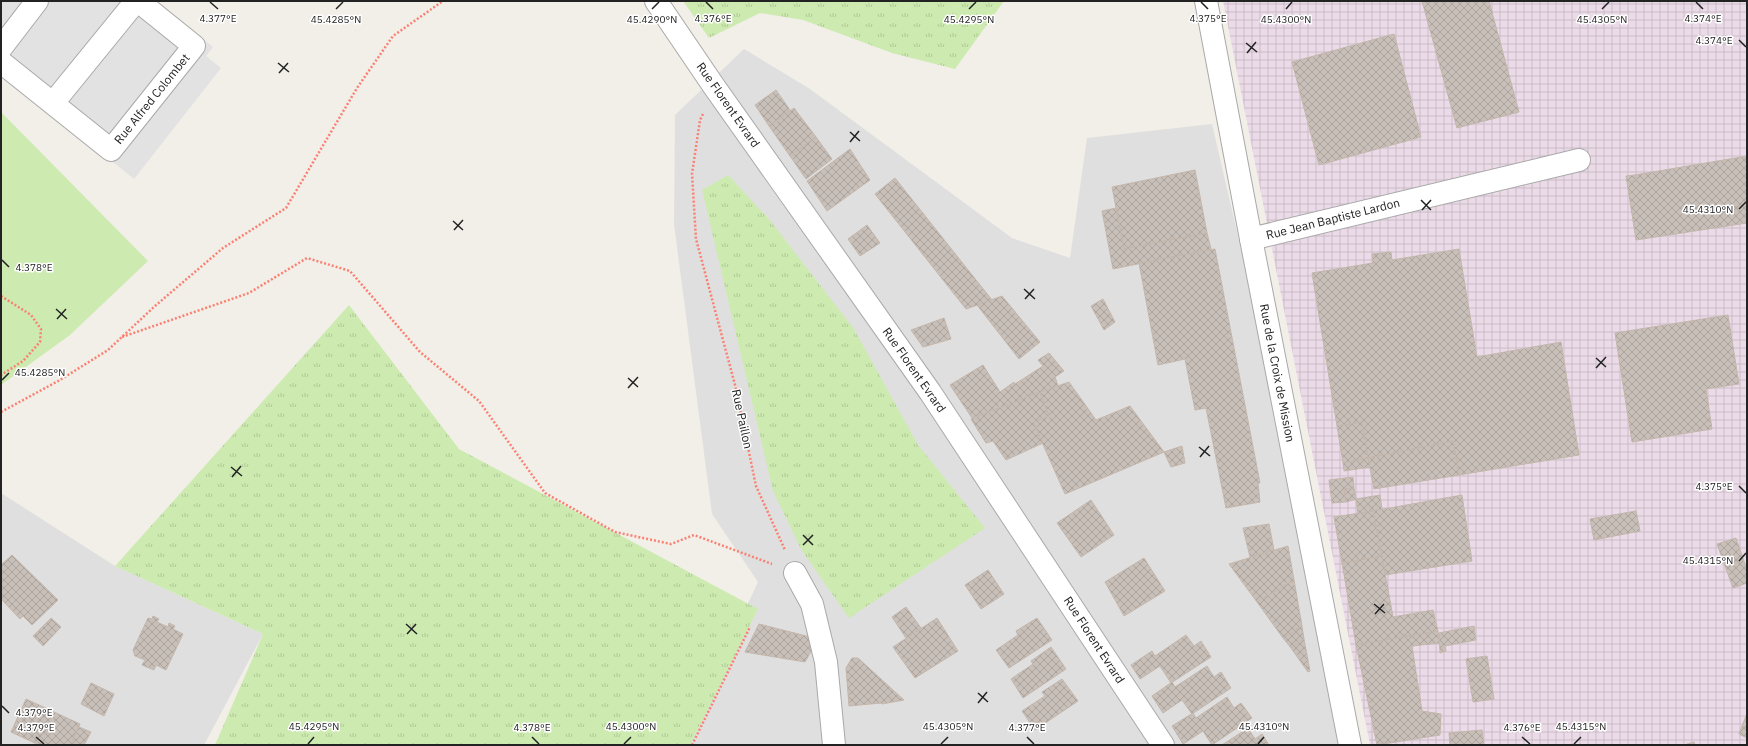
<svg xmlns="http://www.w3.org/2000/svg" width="1748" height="746" font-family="'IBM Plex Sans',sans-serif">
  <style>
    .residential { fill: #e0dfdf }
    .industrial { fill: url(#industrial-grid) }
    .grass { fill: url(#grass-tufts) }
    .garden { fill: #cdebb0 }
    .parking { fill: #e2e2e2 }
    .building { fill: url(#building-cross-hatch); stroke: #c4b6ab }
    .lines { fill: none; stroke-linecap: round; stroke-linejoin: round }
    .minor-casing { stroke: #a9a9a9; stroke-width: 24 }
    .path { stroke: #fa8072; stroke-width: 2.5; stroke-dasharray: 2 2; stroke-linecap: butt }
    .minor { stroke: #fff; stroke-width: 22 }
    .ticks { fill: none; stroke: #222; stroke-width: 1.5 }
    .labels { text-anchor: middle; stroke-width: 3; stroke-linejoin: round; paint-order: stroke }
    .street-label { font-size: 12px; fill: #222; stroke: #fff }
    .ticks-label { font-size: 10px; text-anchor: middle; fill: #222; stroke: #fff; stroke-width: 3; stroke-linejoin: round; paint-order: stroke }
  </style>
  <defs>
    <pattern id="industrial-grid" width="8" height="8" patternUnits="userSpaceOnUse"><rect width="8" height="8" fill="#ebdbe8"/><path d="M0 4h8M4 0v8" fill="none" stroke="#c9bcc7"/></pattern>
    <pattern id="grass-tufts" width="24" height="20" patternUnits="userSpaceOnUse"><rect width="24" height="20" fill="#cdebb0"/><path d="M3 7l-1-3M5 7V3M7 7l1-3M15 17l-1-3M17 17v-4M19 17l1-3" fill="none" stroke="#b0c997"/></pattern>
    <pattern id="building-cross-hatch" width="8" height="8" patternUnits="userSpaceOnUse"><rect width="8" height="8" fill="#c7bfb8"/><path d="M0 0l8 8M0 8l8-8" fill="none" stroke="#aba49e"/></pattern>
  </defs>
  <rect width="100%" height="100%" fill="#f2efe9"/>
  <g class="residential">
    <polygon points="744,49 810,89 1012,238 1070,258 1087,138 1212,124 1356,745 682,745 758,582 712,514 674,224 675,115"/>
    <polygon points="1,493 115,566 263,634 204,745 1,745"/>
  </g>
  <polygon class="industrial" points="1223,1 1747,1 1747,745 1370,745"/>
  <g class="grass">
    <polygon points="683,1 1004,1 955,69 892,53 803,20 760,13 709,38"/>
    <polygon points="728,175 769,219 854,329 918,445 985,528 849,618 802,551 773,491 702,190"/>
    <polygon points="349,305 459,449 758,609 690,745 215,745 263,634 115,566"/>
  </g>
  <polygon class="garden" points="1,112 148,261 70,335 1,385"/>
  <polygon class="parking" points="1,1 157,1 213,47 206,56 221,68 134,179 1,70"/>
  <g class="building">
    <polygon points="1422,1 1489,1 1519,112 1457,128"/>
    <polygon points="1394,34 1421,137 1319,165 1292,62"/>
    <polygon points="776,90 790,110 769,126 755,105"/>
    <polygon points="794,108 816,137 790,156 769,126"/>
    <polygon points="816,137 832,159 806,179 790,156"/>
    <polygon points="850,149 870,180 827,211 807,181"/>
    <polygon points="1747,156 1747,223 1636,240 1627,182 1636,180 1635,175"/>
    <polygon points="1195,170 1207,233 1124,249 1112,187"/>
    <polygon points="1635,175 1636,180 1627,182 1626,176"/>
    <polygon points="895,178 992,300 966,309 875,194"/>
    <polygon points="1116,208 1124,249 1207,233 1211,249 1113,269 1102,211"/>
    <polygon points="867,225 880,243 860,256 848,239"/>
    <polygon points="1215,249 1260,483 1258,483 1260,502 1226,508 1206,408 1195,410 1185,359 1158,365 1139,263"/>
    <polygon points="1459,249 1477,357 1561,342 1579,455 1459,475 1453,441 1368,458 1362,422 1337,426 1312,273 1373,263 1372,254 1391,252 1392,260"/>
    <polygon points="1002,296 1040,342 1019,359 977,305"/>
    <polygon points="1103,299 1115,322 1104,330 1091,306"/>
    <polygon points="1728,315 1739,384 1706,389 1712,429 1632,442 1615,333"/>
    <polygon points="944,318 951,339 923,347 911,330"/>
    <polygon points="1049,353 1064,371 1055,377 1058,386 972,418 950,385 983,365 1000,392 1014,382 1015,384 1043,366 1038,360"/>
    <polygon points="1069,382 1096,420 1130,406 1164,452 1065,494 1033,422 1049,416 1040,392"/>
    <polygon points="1040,392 1049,416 1033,422 1043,443 1006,460 993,441 986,443 971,419"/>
    <polygon points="1362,422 1368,458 1343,463 1337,426"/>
    <polygon points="1453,441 1459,475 1374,489 1368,458"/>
    <polygon points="1182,446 1185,463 1171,467 1164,452"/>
    <polygon points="1368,458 1370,467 1344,471 1343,463"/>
    <polygon points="1353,477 1354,488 1344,489 1346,502 1332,503 1329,480"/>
    <polygon points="1354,488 1356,499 1346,502 1344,489"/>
    <polygon points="1380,495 1382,509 1358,514 1356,499"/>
    <polygon points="1462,495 1472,561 1385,575 1373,511"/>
    <polygon points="1091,500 1114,535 1081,557 1057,523"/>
    <polygon points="1373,511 1382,556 1342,563 1334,517"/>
    <polygon points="1636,511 1640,531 1594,540 1590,519"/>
    <polygon points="1269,524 1274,550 1250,557 1243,528"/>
    <polygon points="1736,538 1747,570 1747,583 1733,588 1717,544"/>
    <polygon points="1288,546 1294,580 1257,602 1229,564"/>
    <polygon points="12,555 58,600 32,625 23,616 20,619 1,599 1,565"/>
    <polygon points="1382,556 1393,617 1433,610 1438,631 1356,645 1342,563"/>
    <polygon points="1144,558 1165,591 1124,616 1105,582"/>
    <polygon points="988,570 1004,594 981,609 965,585"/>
    <polygon points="1294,580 1302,626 1283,638 1257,602"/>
    <polygon points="906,607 921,628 906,638 892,617"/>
    <polygon points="153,616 159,619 157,622 168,627 169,623 175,626 173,629 183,634 166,670 156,665 154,670 142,665 145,660 135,656 133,650 148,618 152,619"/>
    <polygon points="51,618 61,627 43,646 33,636"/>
    <polygon points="937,618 958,651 915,678 893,647"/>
    <polygon points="1037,618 1052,640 1009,668 996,650 1018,635 1016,631"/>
    <polygon points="759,624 818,639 805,662 745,652"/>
    <polygon points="1302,626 1304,639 1291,648 1283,638"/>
    <polygon points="1474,626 1476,640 1445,646 1446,651 1440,653 1439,633"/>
    <polygon points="1438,631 1439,643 1412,646 1422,711 1441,714 1440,735 1377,745 1356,645"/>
    <polygon points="1186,635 1194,646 1201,641 1211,657 1171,683 1160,666 1140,679 1131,665 1152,651 1155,656"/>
    <polygon points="1304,639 1310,671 1308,672 1291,648"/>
    <polygon points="1051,647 1066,669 1023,698 1011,679 1033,664 1031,661"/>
    <polygon points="1487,656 1494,699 1473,702 1466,659"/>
    <polygon points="852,658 858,658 904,700 882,704 881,703 849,706 846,668"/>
    <polygon points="1207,666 1214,677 1221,672 1231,688 1192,714 1182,700 1163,713 1152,696 1172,682 1175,687"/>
    <polygon points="1062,679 1078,701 1035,730 1022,711 1045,696 1042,692"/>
    <polygon points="91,683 114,694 104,716 81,704"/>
    <polygon points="1227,697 1234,708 1241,703 1252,718 1212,745 1203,731 1183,744 1172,726 1193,713 1196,718"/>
    <polygon points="26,699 80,724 70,745 39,745 11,732"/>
    <polygon points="1747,713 1747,738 1739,734"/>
    <polygon points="79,727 91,732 84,745 70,745"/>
    <polygon points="1248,728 1255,739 1262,734 1269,745 1222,745"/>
    <polygon points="1482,730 1484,745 1450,745 1449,733"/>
    <polygon points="1694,742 1695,745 1684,745"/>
  </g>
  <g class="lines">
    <g class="minor-casing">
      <g id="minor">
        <polyline points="656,1 713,85 930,392 1163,745"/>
        <polyline points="1206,1 1251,239 1350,745"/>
        <polyline points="1,48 37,1"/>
        <polyline points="1,62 111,150 194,46 138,1"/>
        <polyline points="53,103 136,1"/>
        <polyline points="1251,239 1579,160"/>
        <polyline points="795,573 812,604 826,662 834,745"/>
      </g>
    </g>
    <g class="path">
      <polyline points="703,114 700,120 692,174 696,239 735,385 756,486 785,550"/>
      <polyline points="1,296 31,315 41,329 40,342 23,361 1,375"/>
      <polyline points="122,337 249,293 307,258 350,271 420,352 479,401 545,493 615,532 671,544 694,535 772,564"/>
      <polyline points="1,412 60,380 108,350 155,306 223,248 286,208 357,88 393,36 443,1"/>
      <polyline points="692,745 750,627"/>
    </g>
    <use href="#minor" class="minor"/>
  </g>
  <path class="ticks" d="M210 2 218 9M706 2 713 9M1201 2 1208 9M1696 2 1703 9M336 9 343 2M652 9 659 2M969 9 976 2M1286 9 1292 2M1602 9 1609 2M1739 40 1746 47M1246 43 1257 52M1247 53 1256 42M278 63 289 72M279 73 288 63M850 132 860 141M850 142 859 131M1421 200 1431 210M1739 209 1746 202M1422 210 1431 200M453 221 463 230M454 230 463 220M2 260 9 267M1024 289 1035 299M1025 299 1034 289M56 309 67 319M57 319 66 309M1596 358 1606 367M1596 368 1606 357M628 378 638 387M2 380 9 373M628 388 638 377M1199 447 1210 456M1200 457 1209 446M231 467 242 476M232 477 241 466M1739 486 1746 493M803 535 813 545M803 545 813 535M1739 561 1746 553M1374 604 1385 613M1375 614 1384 604M406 624 417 634M407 634 416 624M978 693 988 702M978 703 987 692M2 706 9 713M36 737 44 744M532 737 539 744M1027 737 1034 744M1522 737 1530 744M308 744 314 737M624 744 631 737M941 744 948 737M1258 744 1264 737M1574 744 1581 737"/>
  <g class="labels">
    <g class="street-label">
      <text transform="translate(152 99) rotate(-51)" y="4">Rue Alfred Colombet</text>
      <text transform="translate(728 105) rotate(55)" y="4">Rue Florent Evrard</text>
      <text transform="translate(1333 219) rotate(-14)" y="4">Rue Jean Baptiste Lardon</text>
      <text transform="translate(914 370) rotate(55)" y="4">Rue Florent Evrard</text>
      <text transform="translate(1277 373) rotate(79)" y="4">Rue de la Croix de Mission</text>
      <text transform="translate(742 419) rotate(78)" y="4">Rue Paillon</text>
      <text transform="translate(1094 640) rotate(57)" y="4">Rue Florent Evrard</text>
    </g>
  </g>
  <g class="ticks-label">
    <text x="218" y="22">4.377°E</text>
    <text x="713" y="22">4.376°E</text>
    <text x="1208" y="22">4.375°E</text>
    <text x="1703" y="22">4.374°E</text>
    <text x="336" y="23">45.4285°N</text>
    <text x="652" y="23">45.4290°N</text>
    <text x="969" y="23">45.4295°N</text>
    <text x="1286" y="23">45.4300°N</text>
    <text x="1602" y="23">45.4305°N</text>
    <text x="1714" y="44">4.374°E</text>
    <text x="1708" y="213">45.4310°N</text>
    <text x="34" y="271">4.378°E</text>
    <text x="40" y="376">45.4285°N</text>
    <text x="1714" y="490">4.375°E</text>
    <text x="1708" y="564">45.4315°N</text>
    <text x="34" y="716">4.379°E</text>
    <text x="314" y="730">45.4295°N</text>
    <text x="631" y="730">45.4300°N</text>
    <text x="948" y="730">45.4305°N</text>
    <text x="1264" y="730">45.4310°N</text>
    <text x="1581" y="730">45.4315°N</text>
    <text x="36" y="731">4.379°E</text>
    <text x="532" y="731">4.378°E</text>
    <text x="1027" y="731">4.377°E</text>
    <text x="1522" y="731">4.376°E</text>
  </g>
  <rect width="1748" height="746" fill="none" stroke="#222222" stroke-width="4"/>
</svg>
